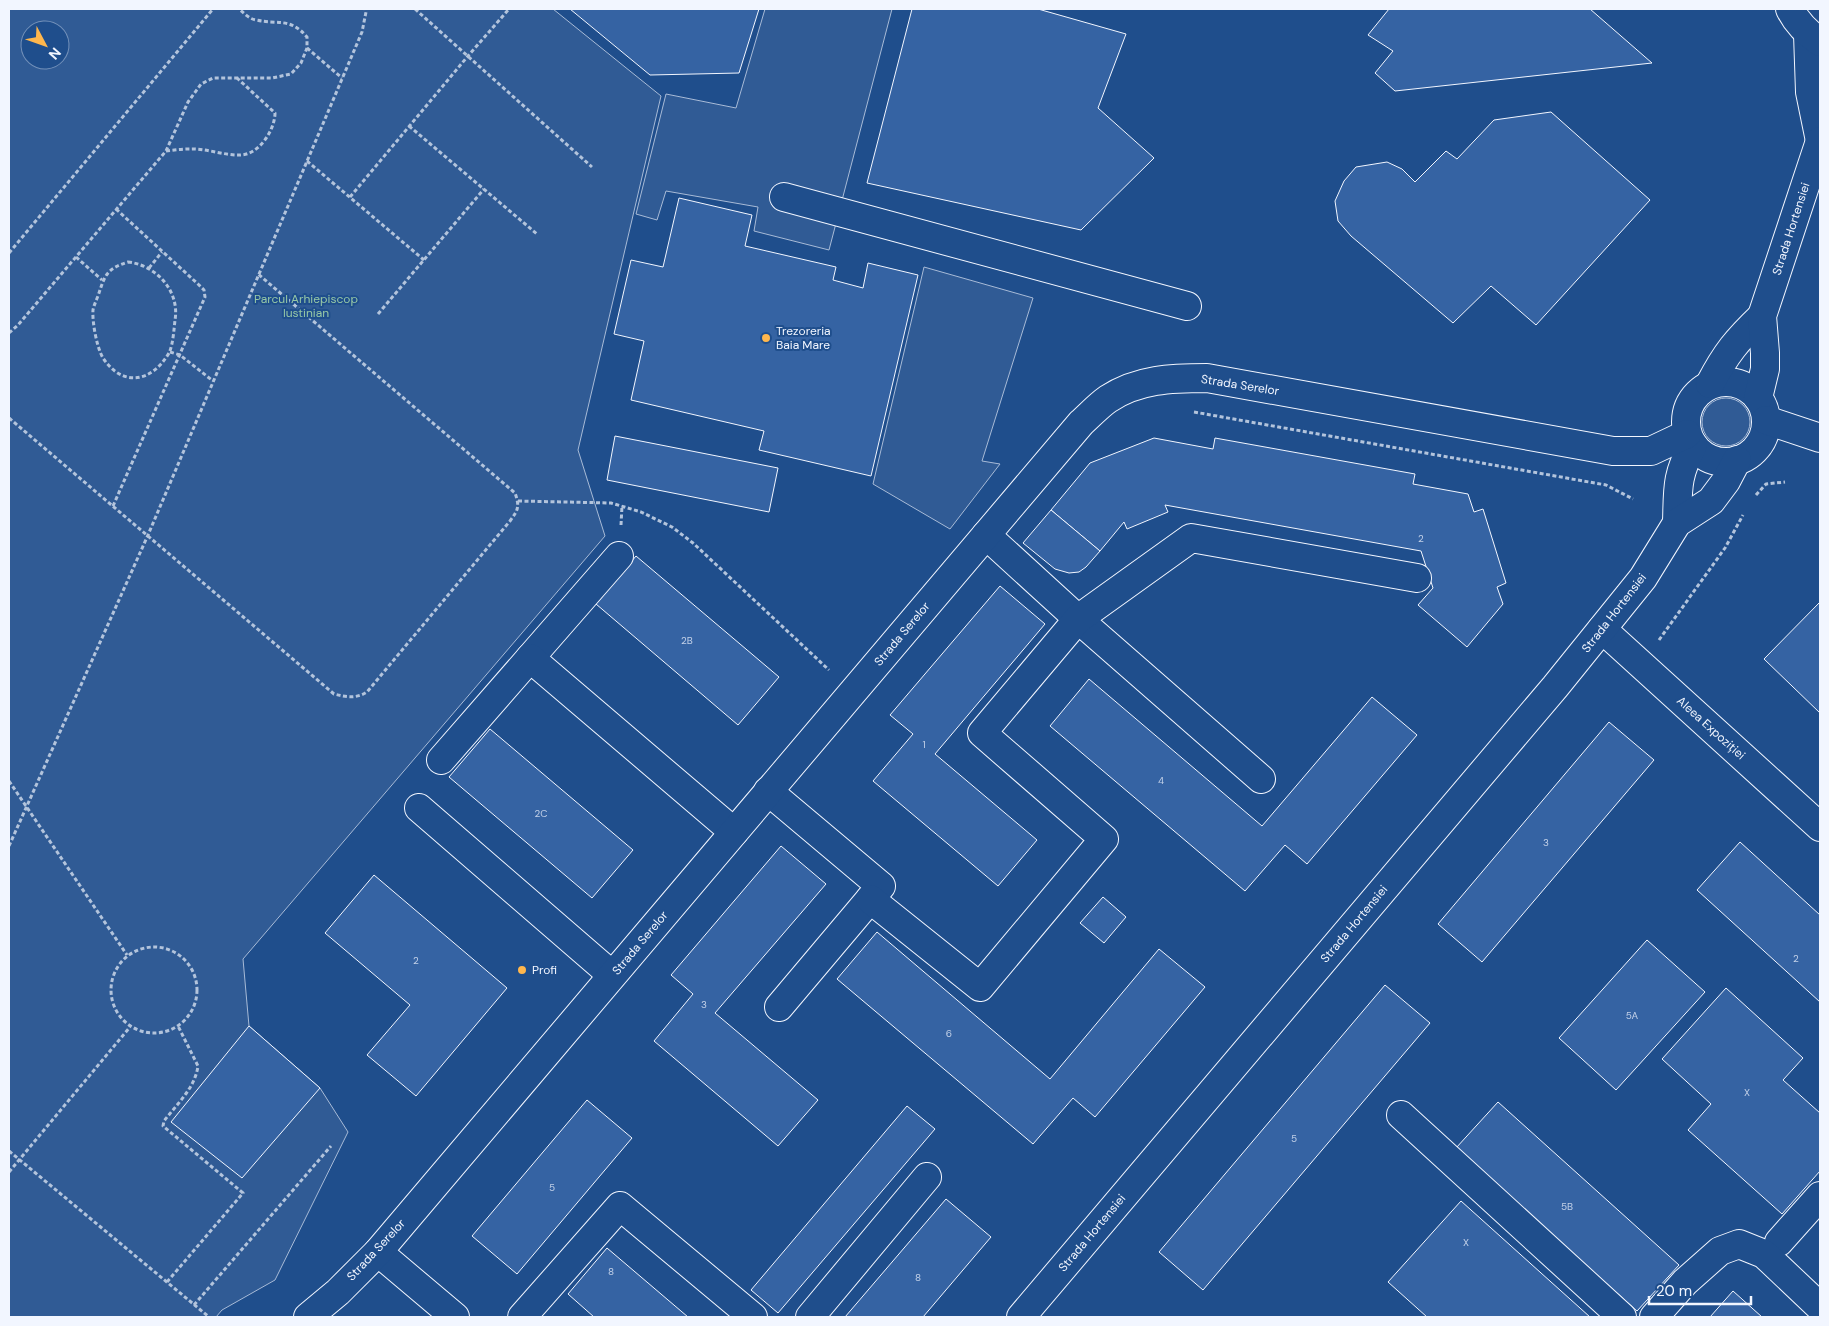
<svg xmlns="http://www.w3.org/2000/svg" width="1829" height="1326" font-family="'DM Sans',sans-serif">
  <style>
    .built { fill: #305b95; stroke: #a8bbd7; fill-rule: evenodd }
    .building { fill: #3563a3; stroke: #f2f6ff }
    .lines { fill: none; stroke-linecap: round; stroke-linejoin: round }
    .minor-casing { stroke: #f2f6ff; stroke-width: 30 }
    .major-casing { stroke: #f2f6ff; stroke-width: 30 }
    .path { stroke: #b3c4dc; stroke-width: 3; stroke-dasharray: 4 2.5; stroke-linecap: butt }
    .minor { stroke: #1f4e8c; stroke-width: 28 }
    .major { stroke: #1f4e8c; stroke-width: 28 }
    .poi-dot { fill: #ffb74d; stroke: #1f4e8c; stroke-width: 2 }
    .labels { text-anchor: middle; stroke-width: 4; stroke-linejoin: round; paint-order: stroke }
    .number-label { font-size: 10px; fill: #c3d1e8 }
    .street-label { font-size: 12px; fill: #f2f6ff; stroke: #1f4e8c }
    .park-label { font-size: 12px; fill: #97c8a6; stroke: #1f4e8c }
    .poi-label { font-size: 12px; fill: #f2f6ff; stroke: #1f4e8c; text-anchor: start }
  </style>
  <rect width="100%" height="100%" fill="#1f4e8c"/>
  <g class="built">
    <path d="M9 9H553L661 96 578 450 605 536 243 959 249 1026 320 1088 348 1132 275 1280 222 1310 216 1317H9ZM30 30H60V60H30Z"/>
    <polygon points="765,9 892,9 829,250 754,231 758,207 666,191 657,220 636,214 666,94 736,108"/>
    <polygon points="924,267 1033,298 982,461 1000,464 950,529 873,484"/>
    <circle cx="1726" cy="422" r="24"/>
  </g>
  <g class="building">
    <polygon points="570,9 759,9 739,73 650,75"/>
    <polygon points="912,9 1038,9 1126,34 1098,108 1154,158 1081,230 867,183"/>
    <polygon points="1389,9 1590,9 1652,63 1395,91 1375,73 1393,51 1368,35"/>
    <polygon points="1551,112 1650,200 1536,325 1491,286 1453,323 1351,236 1338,221 1335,201 1344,181 1356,167 1387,162 1402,169 1415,182 1446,151 1457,159 1494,120"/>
    <polygon points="679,198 752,215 745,246 836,267 833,280 863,288 868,263 918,275 871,476 759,450 764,431 631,400 644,341 614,334 631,260 663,267"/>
    <polygon points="615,436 778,468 769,512 607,480"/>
    <polygon points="1154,438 1213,449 1215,438 1415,474 1413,484 1468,494 1474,512 1483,509 1506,583 1497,587 1503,604 1467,647 1418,605 1433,588 1421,551 1165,505 1168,512 1127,529 1124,522 1100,551 1051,510 1090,463"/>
    <polygon points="1051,510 1100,551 1086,567 1079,572 1069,573 1055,569 1023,543"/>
    <polygon points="636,556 779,677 738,725 596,604"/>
    <polygon points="1000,586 1045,624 935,754 1037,840 998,886 873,781 913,734 890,715"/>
    <polygon points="1820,602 1820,713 1764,659"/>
    <polygon points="1089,679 1262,826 1372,697 1417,735 1307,864 1285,845 1245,891 1050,726"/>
    <polygon points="1609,722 1654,760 1482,962 1438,924"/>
    <polygon points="490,729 633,850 592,898 449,777"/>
    <polygon points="1740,842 1820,915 1820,1002 1697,890"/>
    <polygon points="781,846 826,884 715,1013 818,1100 778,1146 654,1041 693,994 671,975"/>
    <polygon points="374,875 507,988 416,1096 367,1055 410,1005 325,933"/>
    <polygon points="1103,897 1126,917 1104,943 1080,923"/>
    <polygon points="877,932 1050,1079 1159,949 1205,987 1095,1117 1073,1098 1033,1144 837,979"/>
    <polygon points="1647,940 1705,992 1616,1090 1559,1038"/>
    <polygon points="1385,985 1430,1023 1203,1290 1159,1252"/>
    <polygon points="1726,988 1803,1058 1783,1080 1820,1113 1820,1171 1782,1214 1688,1130 1711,1104 1662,1059"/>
    <polygon points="249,1026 320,1088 242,1178 171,1122"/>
    <polygon points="587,1100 632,1138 517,1274 472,1236"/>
    <polygon points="1498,1102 1679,1265 1637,1311 1456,1148"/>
    <polygon points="907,1106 935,1129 778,1313 751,1290"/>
    <polygon points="946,1199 991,1237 923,1317 845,1317"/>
    <polygon points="1461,1201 1590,1317 1427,1317 1388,1282"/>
    <polygon points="607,1248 688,1317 594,1317 568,1294"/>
    <polygon points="1733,1291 1762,1317 1710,1317"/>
  </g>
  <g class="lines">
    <g class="minor-casing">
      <g id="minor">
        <polyline points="1808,34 1810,92 1820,141"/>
        <polyline points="784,197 1187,306"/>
        <circle cx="1726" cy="422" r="40"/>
        <path d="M1710 384C1726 353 1737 340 1762 316"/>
        <polyline points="1758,398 1765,369 1765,353 1762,316 1820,141"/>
        <polyline points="1766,420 1820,438"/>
        <path d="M1677 523C1678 489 1676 476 1693 445"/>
        <polyline points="986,535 1078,619 1261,779"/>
        <polyline points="1602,629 1820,827"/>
        <polyline points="530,658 619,556"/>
        <polyline points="441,760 530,658 734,832"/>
        <polyline points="768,791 881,886 779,1007"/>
        <polyline points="419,808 612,975"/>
        <polyline points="870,899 980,987 1104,839 982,733 1078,619 1191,538 1417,578"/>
        <polyline points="1401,1115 1622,1317"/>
        <polyline points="1779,1242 1820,1196"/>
        <polyline points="378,1252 455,1317"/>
        <path d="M308 1317 338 1292 378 1252 1081 423C1090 415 1098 406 1108 399 1138 379 1172 378 1207 378L1613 451H1651L1687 434"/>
        <polyline points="522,1317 620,1206 753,1317"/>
        <polyline points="810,1317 927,1177"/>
        <polyline points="1021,1317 1555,687 1643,578 1677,523 1711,501 1726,481 1737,460"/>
        <polyline points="1654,1317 1685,1282 1720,1251 1739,1244 1764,1254 1820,1307"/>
      </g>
    </g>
    <g class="major-casing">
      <path id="major" d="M1790 9C1797 23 1807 33 1820 42"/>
    </g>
    <g class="path">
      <polyline points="415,9 592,167"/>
      <polyline points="307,48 342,78"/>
      <polyline points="409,126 537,234"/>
      <path d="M166 151C174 150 182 149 190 149 206 148 225 156 241 155 260 154 275 129 275 113L237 78"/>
      <polyline points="307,161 424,260"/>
      <polyline points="350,197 468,56 509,9"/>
      <polyline points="9,253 213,9"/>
      <polyline points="76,257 102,280"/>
      <path d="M128 262C156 265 180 291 175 320 174 329 173 345 169 353 152 382 123 388 103 358 97 348 92 322 93 310 94 305 96 301 98 296 105 275 106 269 128 262Z"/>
      <polyline points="149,268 162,252"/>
      <polyline points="378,314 484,189"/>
      <path d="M9 333 18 325 166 151 188 102 201 84 213 78H272L291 74 301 63 307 48V37C290 17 278 25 256 20 249 19 244 13 239 9"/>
      <polyline points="170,352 180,355 213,381"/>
      <polyline points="1194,412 1606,485 1633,499"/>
      <path d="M9 418 334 694C346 697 356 699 367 692L510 521C518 510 520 507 515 493L258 274"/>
      <polyline points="1756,495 1766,484 1785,482"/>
      <polyline points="518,501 611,503 641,512 672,527 693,543 829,670"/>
      <polyline points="113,506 205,297 204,290 199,285 116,209"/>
      <polyline points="621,525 622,506"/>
      <polyline points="1659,640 1725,548 1743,515"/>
      <polyline points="9,781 127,955"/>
      <polyline points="9,846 148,535 362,32 366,12 365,9"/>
      <circle cx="154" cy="990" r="43"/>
      <polyline points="9,1151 209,1317"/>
      <polyline points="9,1172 130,1027"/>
      <path d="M167 1282 243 1193 163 1126 164 1121C177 1104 195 1088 198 1066L178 1026"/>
      <polyline points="194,1305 331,1146"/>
    </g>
    <use href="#minor" class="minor"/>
    <use href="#major" class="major"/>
  </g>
  <g class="poi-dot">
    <circle cx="766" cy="338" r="5"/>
    <circle cx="522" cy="970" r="5"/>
  </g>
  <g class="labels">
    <g class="number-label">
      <text x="1421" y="542">2</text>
      <text x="687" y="644">2B</text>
      <text x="924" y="748">1</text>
      <text x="1161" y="784">4</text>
      <text x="541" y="817">2C</text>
      <text x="1546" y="846">3</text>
      <text x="1796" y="962">2</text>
      <text x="416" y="964">2</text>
      <text x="704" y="1008">3</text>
      <text x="1632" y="1019">5A</text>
      <text x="949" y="1037">6</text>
      <text x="1747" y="1096">X</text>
      <text x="1294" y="1142">5</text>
      <text x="552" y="1191">5</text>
      <text x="1567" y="1210">5B</text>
      <text x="1466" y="1246">X</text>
      <text x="611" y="1275">8</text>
      <text x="918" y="1281">8</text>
    </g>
    <g class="street-label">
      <text transform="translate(1791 229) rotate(-72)" y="4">Strada Hortensiei</text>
      <text transform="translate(1240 385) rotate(9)" y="4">Strada Serelor</text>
      <text transform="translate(1614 613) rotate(-52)" y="4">Strada Hortensiei</text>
      <text transform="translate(902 634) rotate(-50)" y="4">Strada Serelor</text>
      <text transform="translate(1711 728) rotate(42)" y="4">Aleea Expoziției</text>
      <text transform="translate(1354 924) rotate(-50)" y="4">Strada Hortensiei</text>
      <text transform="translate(640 943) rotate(-50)" y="4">Strada Serelor</text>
      <text transform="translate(1092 1233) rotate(-50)" y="4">Strada Hortensiei</text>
      <text transform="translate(376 1250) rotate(-47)" y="4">Strada Serelor</text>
    </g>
    <g class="park-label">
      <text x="306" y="303">Parcul Arhiepiscop<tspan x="306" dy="14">Iustinian</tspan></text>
    </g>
    <g class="poi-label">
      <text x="776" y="335">Trezoreria<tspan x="776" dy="14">Baia Mare</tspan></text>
      <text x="532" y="974">Profi</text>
    </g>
  </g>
  <rect width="1829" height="1326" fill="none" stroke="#f2f6ff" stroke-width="20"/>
  <g transform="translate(45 45) rotate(131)"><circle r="24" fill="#1f4e8c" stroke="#7391ba"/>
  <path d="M0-4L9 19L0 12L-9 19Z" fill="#ffb74d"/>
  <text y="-8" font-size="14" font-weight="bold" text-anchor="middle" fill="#f2f6ff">N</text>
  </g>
  <path d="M1649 1296v8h102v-8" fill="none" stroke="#f2f6ff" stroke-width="2.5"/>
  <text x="1656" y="1296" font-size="15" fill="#f2f6ff" stroke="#1f4e8c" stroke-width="4" paint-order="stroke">20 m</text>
</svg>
